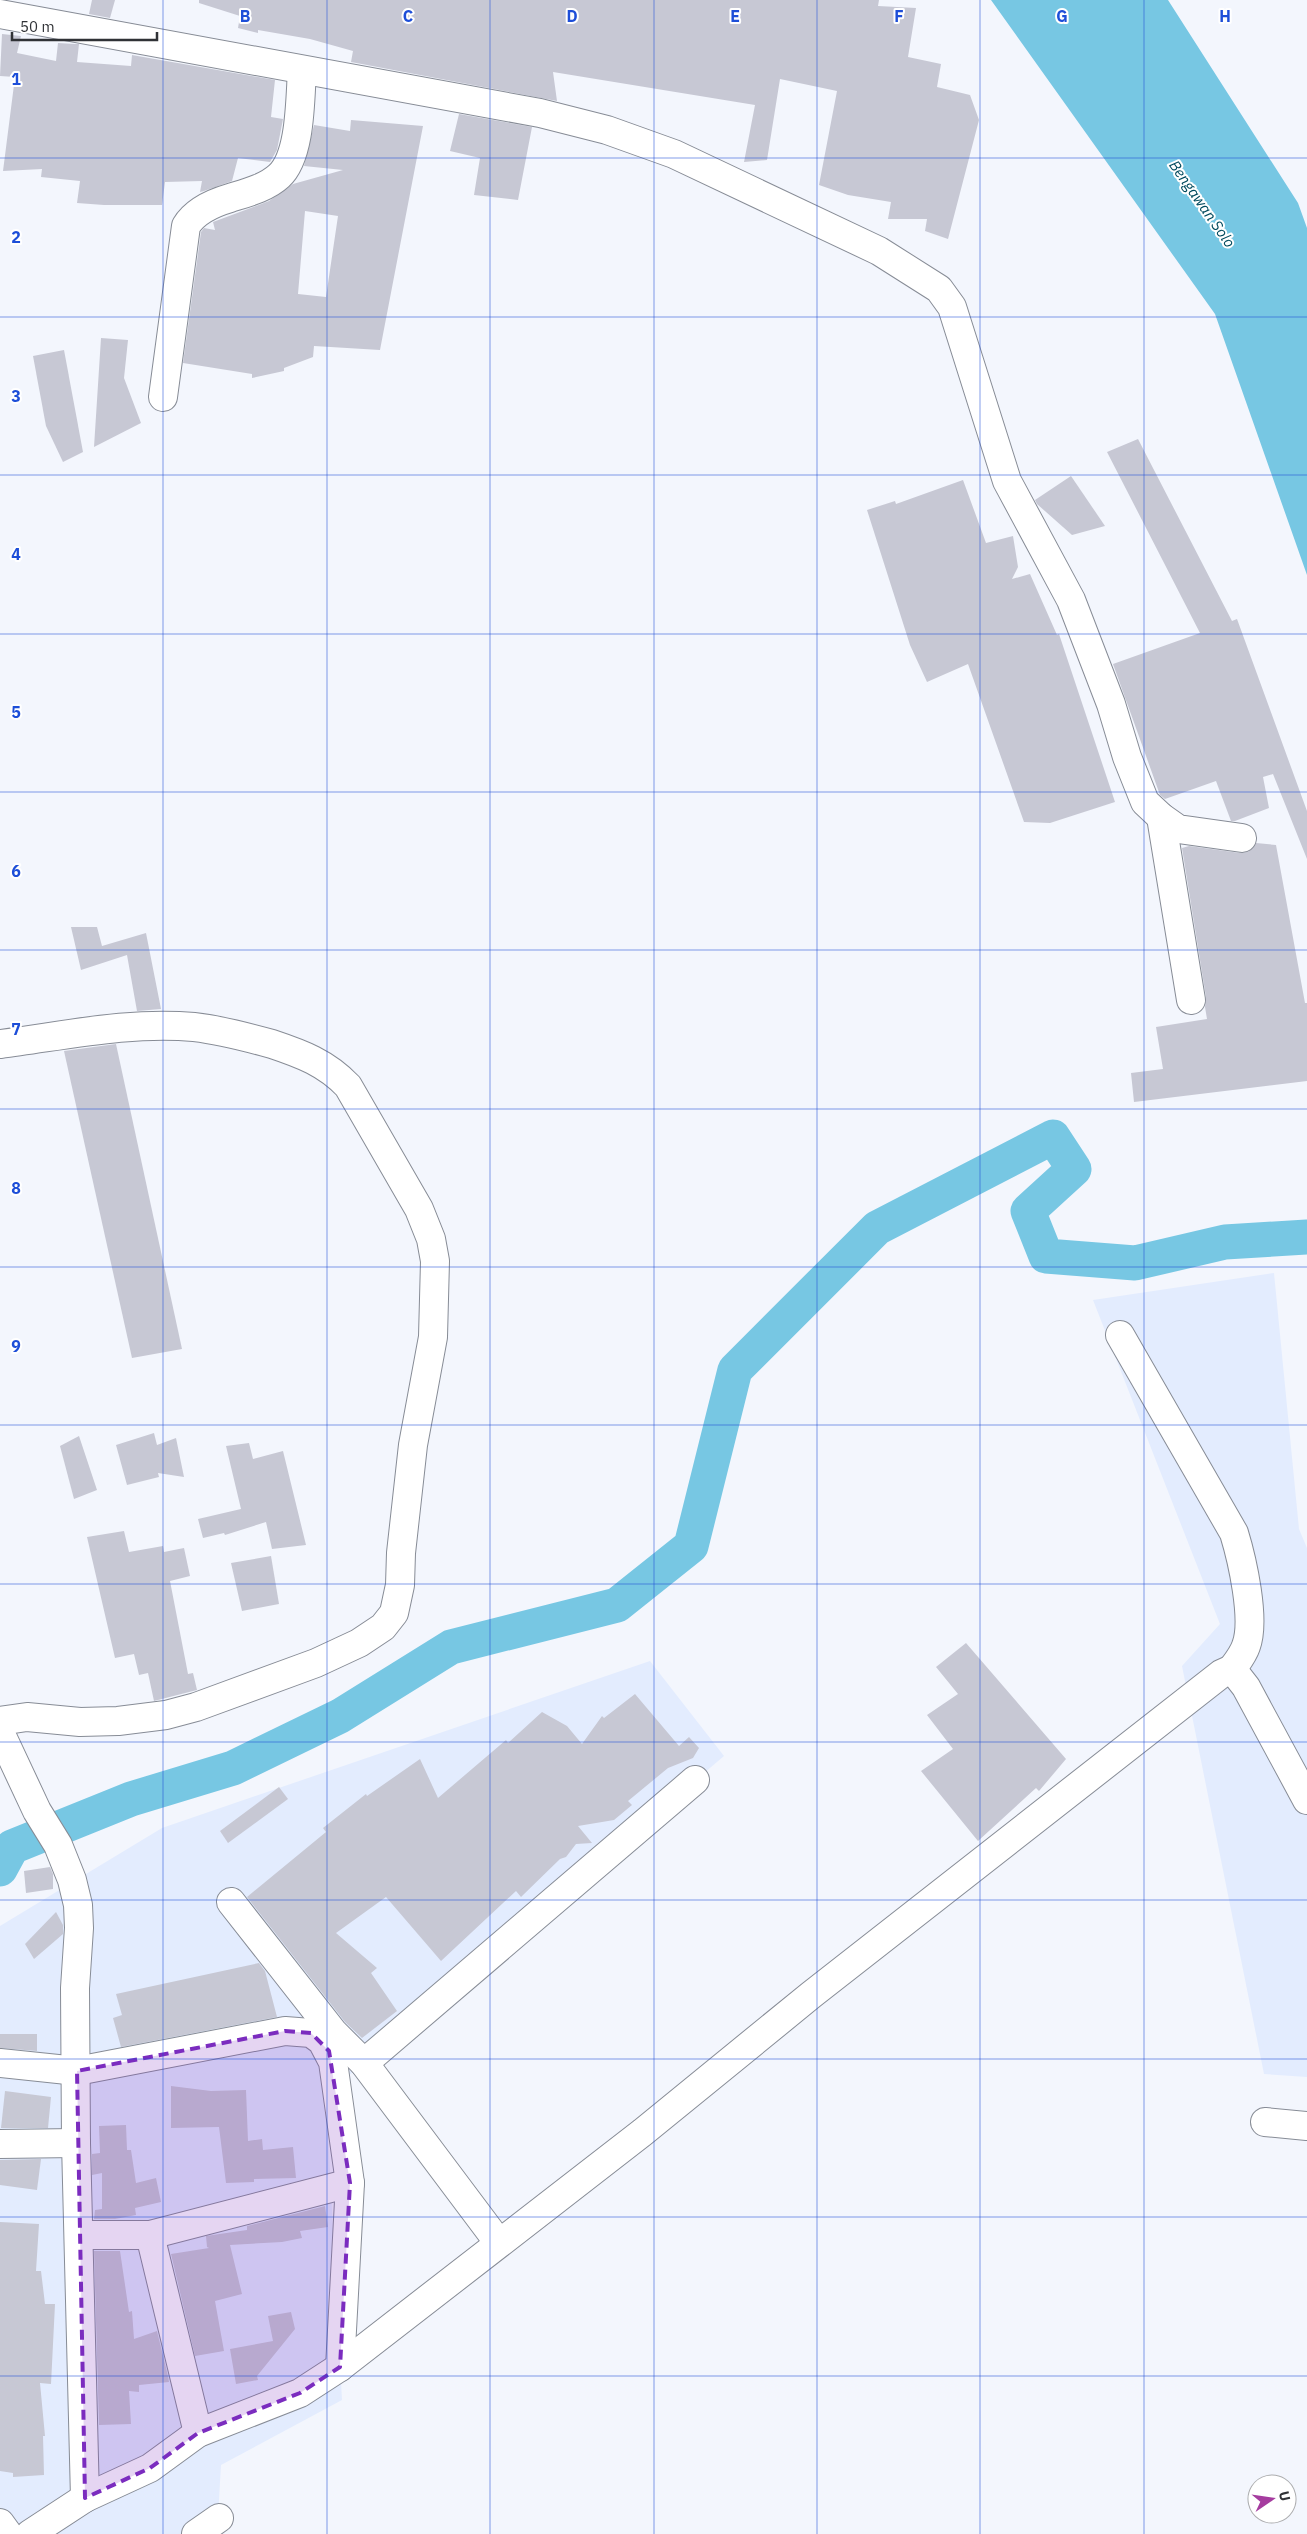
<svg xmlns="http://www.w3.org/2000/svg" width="1307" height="2534" font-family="'IBM Plex Sans',sans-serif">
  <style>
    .built { fill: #e3ecfe }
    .water { fill: #77c7e3 }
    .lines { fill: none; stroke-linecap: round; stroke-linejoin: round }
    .river { stroke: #77c7e3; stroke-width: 35 }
    .building { fill: #c7c8d4; fill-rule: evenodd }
    .minor-casing { stroke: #878c96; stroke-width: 30 }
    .minor { stroke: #fff; stroke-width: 28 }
    .marked { fill: #7b2cbf; fill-opacity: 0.2; stroke: #7b2cbf; stroke-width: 4; stroke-dasharray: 10 6; stroke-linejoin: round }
    .grid { fill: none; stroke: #1d4ed8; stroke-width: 1; stroke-opacity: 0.55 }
    .labels { text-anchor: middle; stroke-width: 4; stroke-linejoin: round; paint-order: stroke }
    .water-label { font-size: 15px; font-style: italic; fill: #004a5d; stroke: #fff }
    .grid-label { font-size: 16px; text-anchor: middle; font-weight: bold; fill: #1d4ed8; stroke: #fff; stroke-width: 4; stroke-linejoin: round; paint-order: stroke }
  </style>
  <rect width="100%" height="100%" fill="#f3f6fd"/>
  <g class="built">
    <polygon points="1274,1273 1299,1529 1307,1548 1307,2077 1264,2074 1182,1666 1220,1624 1093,1300"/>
    <polygon points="650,1661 724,1756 326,2095 342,2400 221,2465 217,2534 0,2534 0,1926 162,1828"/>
  </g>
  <polygon class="water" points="991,0 1168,0 1298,203 1307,228 1307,575 1215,314"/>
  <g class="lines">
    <polyline class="river" points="0,1869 12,1847 131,1799 233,1768 340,1716 451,1647 617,1605 691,1546 735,1370 877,1228 1053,1137 1074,1169 1028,1211 1046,1256 1135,1263 1225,1242 1307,1237"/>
  </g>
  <g class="building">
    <polygon points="92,0 115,0 110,18 89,14"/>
    <polygon points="199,0 879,0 878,6 916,8 908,57 941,64 937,87 970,95 979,120 948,239 925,231 927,219 888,219 891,202 848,195 819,185 837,91 780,79 767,160 744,162 755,105 553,72 557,101 351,62 353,51 310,39 258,30 258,33 238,28 240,16 199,3"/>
    <polygon points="2,34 21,36 17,53 56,61 58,43 75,44 79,44 77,62 131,66 132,55 275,80 271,117 283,119 277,150 270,162 238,158 232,181 204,191 200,192 202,181 165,182 162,205 104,205 77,203 80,181 41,177 42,169 3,171 15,77 0,76"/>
    <polygon points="459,114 532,127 518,200 474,195 480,158 450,151"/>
    <path d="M351 120 423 126 380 350 314 346 313 357 284 368V371L252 378V374L183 363 201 232 204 228 215 230 213 222 269 201 293 184 343 170 304 166 314 125 350 131ZM305 211 338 216 326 297 298 294Z"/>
    <polygon points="101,338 128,340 124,378 141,423 94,447"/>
    <polygon points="64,350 83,452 63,462 46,426 33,356"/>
    <polygon points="1138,439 1232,621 1237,619 1307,811 1307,859 1273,774 1263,777 1269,808 1235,821 1231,821 1216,781 1165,799 1160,795 1113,664 1200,633 1107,452"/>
    <polygon points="1071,476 1105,526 1072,535 1037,504 1035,500"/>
    <polygon points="963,480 986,543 1013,536 1018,567 1012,579 1030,574 1057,635 1059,634 1115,802 1050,823 1024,822 968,664 927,682 910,645 867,510 895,501 896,504"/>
    <polygon points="1256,843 1276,845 1305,1003 1307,1003 1307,1081 1134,1102 1131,1073 1163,1069 1156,1027 1207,1019 1205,1007 1206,997 1182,848 1189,846 1240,853 1248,852"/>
    <polygon points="71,927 97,927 102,946 146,933 161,1009 137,1011 127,955 81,970"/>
    <polygon points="116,1044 182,1349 132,1358 64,1051"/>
    <polygon points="154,1433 157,1445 176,1438 184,1477 158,1473 159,1477 127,1485 116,1445"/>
    <polygon points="79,1436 97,1490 74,1499 60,1446"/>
    <polygon points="249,1443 253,1459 283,1451 306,1545 272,1549 266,1522 225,1535 224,1533 203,1538 198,1519 241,1509 226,1446"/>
    <polygon points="124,1531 129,1552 163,1546 164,1552 184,1548 190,1576 170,1581 188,1674 193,1673 197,1690 154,1701 148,1673 139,1675 134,1654 115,1658 87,1537"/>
    <polygon points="271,1556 279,1604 242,1611 231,1563"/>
    <polygon points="966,1643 1066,1759 1039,1791 1036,1788 978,1841 921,1771 953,1749 927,1715 958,1694 936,1667"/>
    <polygon points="635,1694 679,1746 689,1737 699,1748 693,1758 668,1768 628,1801 632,1805 614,1820 578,1826 592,1843 576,1844 566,1857 560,1859 521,1897 516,1891 441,1961 386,1897 336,1933 377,1968 371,1973 397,2011 362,2038 345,2022 247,1897 326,1832 323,1828 366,1794 367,1796 420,1759 438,1798 506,1740 508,1743 542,1712 567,1726 582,1744 602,1716 604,1718"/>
    <polygon points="279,1787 288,1799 228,1843 220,1831"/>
    <polygon points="50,1867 53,1874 53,1889 26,1893 24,1871"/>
    <polygon points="56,1912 63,1925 63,1934 34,1959 25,1944"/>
    <polygon points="259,1963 265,1971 277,2017 121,2047 113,2018 122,2015 116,1994"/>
    <polygon points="0,2034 37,2034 37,2051 0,2048"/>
    <polygon points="171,2086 211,2091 246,2090 248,2141 262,2139 263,2150 293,2147 296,2178 254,2179 254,2182 226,2183 219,2127 171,2128"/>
    <polygon points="5,2091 51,2097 48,2128 1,2128"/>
    <polygon points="126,2125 127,2150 131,2150 136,2183 156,2178 161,2202 135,2208 136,2215 115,2219 94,2219 95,2210 102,2209 102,2173 92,2175 92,2154 100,2153 99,2126"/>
    <polygon points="41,2159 37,2190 0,2185 0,2160"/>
    <polygon points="325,2206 328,2227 300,2231 302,2238 282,2242 230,2245 242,2294 215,2301 224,2351 195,2356 171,2254 209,2248 207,2247 206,2236 247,2230 247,2226"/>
    <polygon points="0,2222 39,2224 36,2271 41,2271 45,2304 55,2304 51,2384 40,2383 45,2436 43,2436 44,2475 13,2477 13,2473 0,2471"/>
    <polygon points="94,2251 120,2251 129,2312 132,2311 134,2339 157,2331 168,2376 169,2382 139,2385 139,2392 129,2391 131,2424 99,2425"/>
    <polygon points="291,2312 295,2329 257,2376 258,2380 236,2384 230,2349 273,2341 268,2316"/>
  </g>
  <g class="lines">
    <g class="minor-casing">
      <g id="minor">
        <polyline points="0,14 540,113 607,130 674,154 879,251 939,289 952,307 1007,481 1071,600 1111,704 1127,757 1145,802 1161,817 1178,829 1242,838"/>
        <path d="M163 397 186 226C195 211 213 203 230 198 246 193 266 188 279 176 301 156 300 99 302 70"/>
        <polyline points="1161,817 1191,1000"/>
        <path d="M0 1044C63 1036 130 1021 194 1027 220 1030 247 1037 272 1044 302 1054 326 1063 348 1086L419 1209 431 1239 435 1261 433 1337 413 1445 401 1553 400 1585 394 1613 383 1627 359 1643 316 1663 196 1707 166 1715 118 1721 80 1722 27 1717 0 1721"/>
        <path d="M1120 1335 1234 1533C1242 1559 1256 1620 1246 1646 1243 1655 1237 1662 1232 1669"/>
        <polyline points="0,1732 37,1811 58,1845 72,1880 78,1905 79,1928 75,1988 76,2143 85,2498"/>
        <polyline points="231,1902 333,2032 364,2063 499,2243"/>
        <polyline points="0,2063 77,2071 285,2031 311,2033 322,2041 333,2062 350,2183 340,2367"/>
        <polyline points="364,2063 695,1780"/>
        <polyline points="1265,2122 1307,2126"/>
        <polyline points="0,2144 76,2143"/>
        <polyline points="80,2235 150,2235 350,2183"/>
        <polyline points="150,2235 198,2433"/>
        <polyline points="0,2523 8,2534"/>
        <polyline points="30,2534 85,2498 150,2468 198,2433 300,2393 340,2367 643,2132 811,1995 1221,1674 1232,1669 1246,1687 1307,1800"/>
        <polyline points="196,2534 219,2518"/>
      </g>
    </g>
    <use href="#minor" class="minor"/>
  </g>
  <path class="marked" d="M285 2031 311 2033 329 2051 350 2183 340 2367 300 2393 198 2433 150 2468 85 2498 77 2071Z"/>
  <path class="grid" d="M163 0V2534M327 0V2534M490 0V2534M654 0V2534M817 0V2534M980 0V2534M1144 0V2534M0 158H1307M0 317H1307M0 475H1307M0 634H1307M0 792H1307M0 950H1307M0 1109H1307M0 1267H1307M0 1425H1307M0 1584H1307M0 1742H1307M0 1900H1307M0 2059H1307M0 2217H1307M0 2376H1307"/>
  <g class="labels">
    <g class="water-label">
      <text transform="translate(1202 204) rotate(55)" y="5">Bengawan Solo</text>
    </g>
  </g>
  <g class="grid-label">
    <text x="245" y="22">B</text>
    <text x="408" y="22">C</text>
    <text x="572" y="22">D</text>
    <text x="735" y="22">E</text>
    <text x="899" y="22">F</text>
    <text x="1062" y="22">G</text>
    <text x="1225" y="22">H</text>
    <text x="16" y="85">1</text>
    <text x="16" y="243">2</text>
    <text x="16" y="402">3</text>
    <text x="16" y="560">4</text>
    <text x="16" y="718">5</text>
    <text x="16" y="877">6</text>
    <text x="16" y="1035">7</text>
    <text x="16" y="1194">8</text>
    <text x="16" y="1352">9</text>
  </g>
  <g transform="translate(1272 2499) rotate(77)"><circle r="24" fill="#ffffff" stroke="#acadaf"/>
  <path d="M0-4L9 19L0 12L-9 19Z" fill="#a53c9f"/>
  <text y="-8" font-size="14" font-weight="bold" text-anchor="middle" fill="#303236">U</text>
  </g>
  <path d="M12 32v8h145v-8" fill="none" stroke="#303236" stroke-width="2.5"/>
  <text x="20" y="32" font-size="15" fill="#303236" stroke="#ffffff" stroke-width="4" paint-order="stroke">50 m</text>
</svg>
